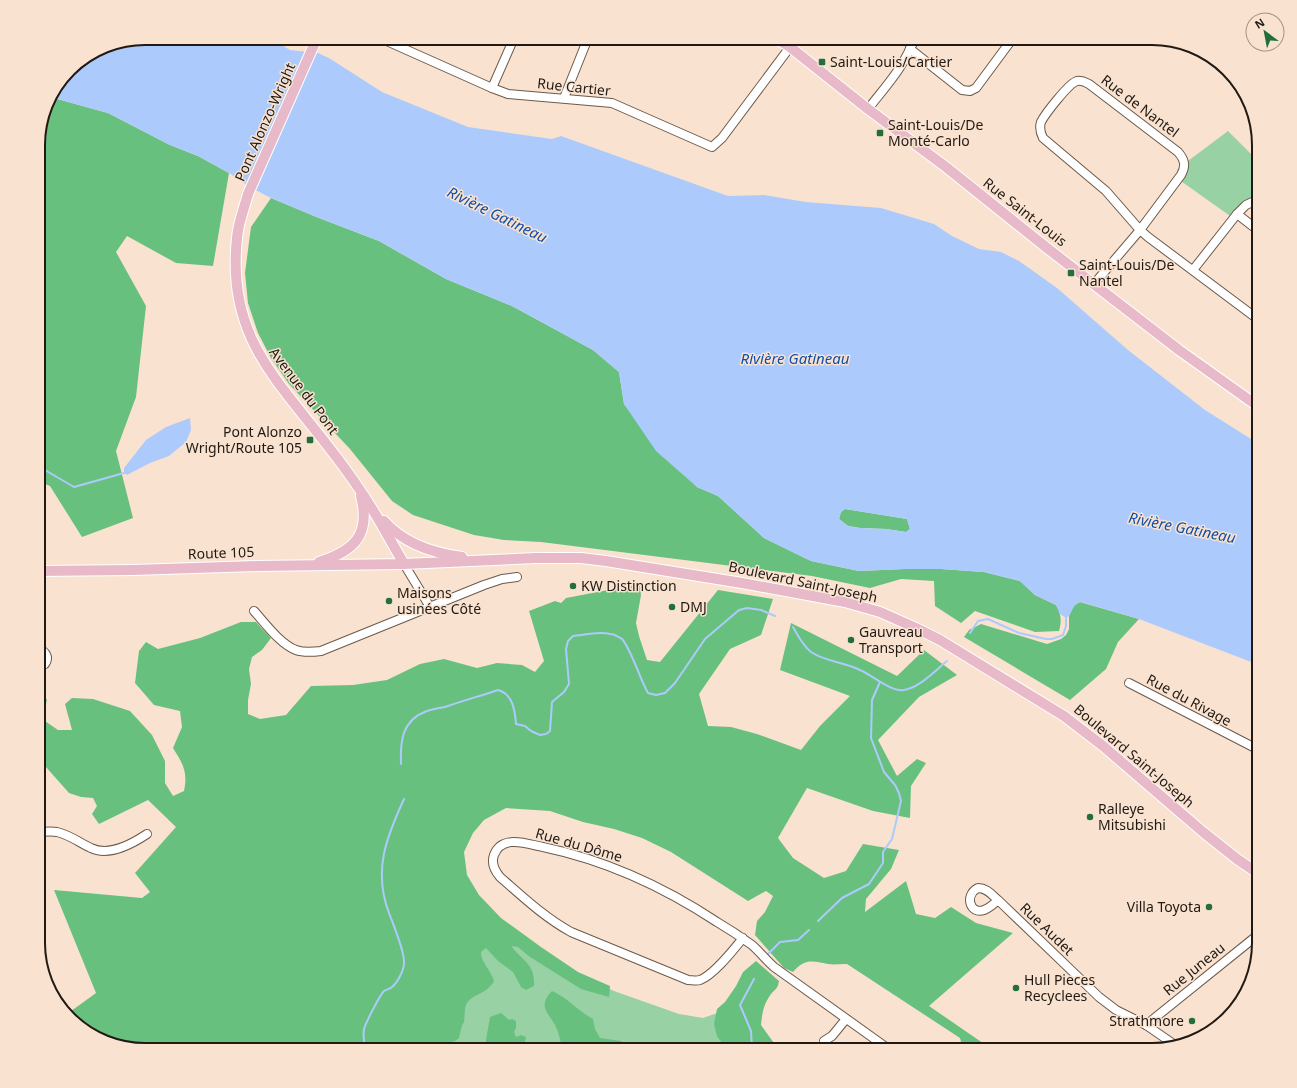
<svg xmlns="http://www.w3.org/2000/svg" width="1297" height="1088" font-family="'Noto Sans',sans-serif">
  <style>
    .green { fill: #97d1a4 }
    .forest { fill: #68c07f }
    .water { fill: #accbfc; fill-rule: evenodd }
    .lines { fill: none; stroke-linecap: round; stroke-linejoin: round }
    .stream { stroke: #accbfc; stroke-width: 2 }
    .minor-casing { stroke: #6c594a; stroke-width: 10 }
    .major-casing { stroke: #fff; stroke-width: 12 }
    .minor { stroke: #fff; stroke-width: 8 }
    .major { stroke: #e8b9c9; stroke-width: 10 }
    .poi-dot { fill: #226e3d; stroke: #f9e3d0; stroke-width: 1.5 }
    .labels { text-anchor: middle; stroke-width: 3; stroke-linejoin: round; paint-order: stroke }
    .poi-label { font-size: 14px; fill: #211913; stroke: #f9e3d0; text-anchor: start }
    .street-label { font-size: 14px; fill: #211913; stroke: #f9e3d0 }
    .water-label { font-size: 15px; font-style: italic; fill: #114ea8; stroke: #f9e3d0 }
    .rim { fill: none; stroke: #211913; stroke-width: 2 }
  </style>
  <rect width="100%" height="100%" fill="#f9e3d0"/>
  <g class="green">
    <polygon points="1228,131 1256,159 1259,174 1259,199 1233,218 1178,179 1184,164"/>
    <polygon points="501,919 581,976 614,991 679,1014 703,1018 740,1005 752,1050 366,1050"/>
  </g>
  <g class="forest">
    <polygon points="50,97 108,113 170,145 198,156 229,173 213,266 176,263 127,236 116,252 146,306 136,397 116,451 133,518 82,537 50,486 38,481 38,138"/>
    <path d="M271 198 319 218 379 241 446 279 512 306 593 350 619 372 624 404 697 487 718 496 764 538 811 561 859 571 905 569H941L984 572 1020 581 1035 595 1056 605C1061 613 1062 621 1059 631L1035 632 975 611 961 623 935 606 934 581 901 579 870 588 812 576 541 542 504 540 474 535 413 515 392 501 350 449 289 384 271 358 258 333 248 303 245 273 251 227Z"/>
    <polygon points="845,509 907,519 910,529 906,532 886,529 860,528 848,526 839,519 841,512"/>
    <path d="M640 584 641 595 636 623 639 636 647 660 660 662 718 590 773 599 761 635 730 649 699 694 708 726 731 727 757 734 801 750 820 726 850 696 780 670 791 623 897 676 924 650 957 675 919 697 878 740 897 776 917 759 926 763 911 786 910 818 873 811 807 788 778 838 793 858 824 878 846 871 863 844 899 850 891 869 866 899 865 912 906 881 916 914 935 918 951 907 976 923 1013 933 929 1006 993 1050H963L960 1038 847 964C841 964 834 965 828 964 812 961 805 958 793 972L784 968 755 935 757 921 765 912 773 896 766 891 748 901 671 852 642 838 614 829 583 822 550 811 506 808 484 820 473 833 464 852 467 875 479 895 501 918 541 947 578 972 610 986 609 997 581 989 530 957 518 947 513 946 512 947C524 963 535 963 534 986L526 990 521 987 513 972 498 961 486 948 481 952C481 963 491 970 494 981 486 995 474 993 467 1003 464 1008 465 1016 464 1022L462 1025 459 1038 455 1041 451 1042 449 1050H145L104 1042 74 1023 67 1014 96 993 54 890 142 898 150 892 135 873 176 827 148 800 99 824 92 814 97 806 93 798 81 797 69 793 38 758V687L47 700 42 719 58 730H72L65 704 72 698 93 699 130 711 152 735 165 761V783L173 796 184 791C188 772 183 764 173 748L182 727 180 711 154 705 135 683 139 651 146 642 158 649 200 638 241 622H256L271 638 262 650 252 657 249 669 251 684 248 700V714L260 719 286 715 311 686 353 685 387 680 420 664 444 659 477 668 497 663 522 665 535 672 544 661 529 611 555 601 561 603 566 598Z"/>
    <polygon points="1080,602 1139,619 1118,642 1106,669 1070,700 964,637 969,630 981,624 1047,644 1061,639 1066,635 1069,629 1069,616 1073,606"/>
    <path d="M756 961 779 981C778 990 773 990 769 997 763 1006 762 1015 761 1025L779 1050H727L717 1036 714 1024 717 1009 725 1002 736 986 743 972Z"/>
    <path d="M552 991C568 998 578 1011 593 1019L595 1029 600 1038 621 1041 629 1050H558L561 1047C561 1040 558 1031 555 1025 547 1011 538 1006 552 991Z"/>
    <polygon points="501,1013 509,1020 512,1019 516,1021 516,1028 514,1032 516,1037 521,1035 526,1037 524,1046 527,1050 487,1050 486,1040 490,1017"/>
  </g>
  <g class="water">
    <path d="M145 38H270L290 50 318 53 329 58 382 92 468 127 552 139 561 136 728 196 764 195 806 202 881 208 934 224 952 236 979 249 1001 252 1019 261 1057 288 1128 350 1205 410 1259 444V665L1139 619 1081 602C1071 604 1073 615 1066 618L1060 614 1056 605 1035 595 1020 581 984 572 941 569H905L859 571 811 561 764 538 718 496 697 487 656 451 624 404 619 372 593 350 512 306 446 279 379 241 319 218 271 198 248 186 229 173 198 156 170 145 108 113 50 97 74 65 104 46ZM845 509 907 519 910 529 906 532 886 529 860 528 848 526 839 519 841 512Z"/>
    <polygon points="190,418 191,430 186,442 169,456 150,463 127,475 124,473 124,468 146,440 166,427"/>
  </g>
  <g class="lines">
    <g class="stream">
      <polyline points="38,466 74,487 124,473"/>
      <path d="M793 627C798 636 803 646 811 652 826 662 845 662 860 670 872 675 891 692 904 690 919 688 936 670 947 661"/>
      <polyline points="970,633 978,621 988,619 1019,633 1046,639 1052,639 1063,635 1066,626 1066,617"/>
      <path d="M401 764C400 741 402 720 427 711 433 709 439 708 445 707 462 701 480 696 498 690 513 694 515 711 516 724L525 726 531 731 540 735 546 734 550 731 552 702 564 692 569 684 566 649 568 641 573 636C584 635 599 631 610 634 614 634 619 637 622 639 631 649 640 679 648 693L656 695 665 693 675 683 705 639 739 610 747 608 761 610 775 616"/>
      <polyline points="818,921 842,898 869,884 883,863 883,852 892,839 901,801 899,793 895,785 884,772 871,738 872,700 880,682"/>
      <polyline points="768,954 780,942 798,940 809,930"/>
      <path d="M366 1050C364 1044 363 1036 364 1029 366 1022 380 995 384 991 387 989 390 989 392 987 398 982 404 970 404 963 405 952 393 924 389 913 373 871 386 838 404 799"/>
      <polyline points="752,1050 751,1031 740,1005 754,979"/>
    </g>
    <g class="minor-casing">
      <g id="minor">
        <polyline points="380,38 492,88 508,94 612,103 712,147 722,138 790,47"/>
        <polyline points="902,38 912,45"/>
        <polyline points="910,49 962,90 970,91 976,88 1013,38"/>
        <polyline points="492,88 514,38"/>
        <polyline points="564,98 588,38"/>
        <path d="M868 109C885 87 906 65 914 38"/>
        <polyline points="1237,214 1259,231"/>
        <polyline points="1193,270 1237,214 1246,205 1259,199"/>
        <path d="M1094 284 1140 230 1181 175C1186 166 1185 160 1178 152L1089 84C1085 82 1082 80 1077 81 1069 83 1045 114 1041 122 1039 128 1040 132 1043 138L1106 191 1140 230 1148 237 1259 320"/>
        <polyline points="404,564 430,607"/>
        <path d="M254 611C265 623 280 644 296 650 304 653 313 652 321 651L484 585 502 579 517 577"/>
        <path d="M38 667 45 664C50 657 45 651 38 648"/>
        <polyline points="1129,683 1259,750"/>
        <path d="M38 832C44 832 51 831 57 832 70 835 80 843 91 848 109 857 132 844 147 834"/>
        <path d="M998 900C994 904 989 908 984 910 970 915 964 895 978 888 987 888 992 895 998 900L1099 997 1116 1010 1146 1025 1175 1045"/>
        <path d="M743 938C734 949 714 975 700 980 696 981 692 980 688 980L571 932C544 917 523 897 500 877 495 871 491 863 494 855 502 834 527 844 543 847 605 860 664 887 717 922 729 929 741 937 752 945 760 952 766 960 774 967L890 1050"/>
        <polyline points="1146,1025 1259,934"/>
        <polyline points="824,1041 832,1036 846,1019"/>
      </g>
    </g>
    <g class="major-casing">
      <g id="major">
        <path d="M317 38 248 194C244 209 238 223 237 238 226 339 280 382 334 454 351 476 366 498 380 522 388 536 396 550 404 564"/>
        <polyline points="775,38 790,47 868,109 946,167 1047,248 1179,350 1259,407"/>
        <path d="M384 521C404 544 432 553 462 557"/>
        <path d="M319 562C354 551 371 535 361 496"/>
        <polyline points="38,571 133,570 258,566 404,564 536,558 581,558 606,561 742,583 845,602 880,612 916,628 940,640 1064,716 1103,746 1203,832 1237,859 1259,874"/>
      </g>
    </g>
    <use href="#minor" class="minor"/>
    <use href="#major" class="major"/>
  </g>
  <g class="poi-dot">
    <rect x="818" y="58" width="8" height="8" rx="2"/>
    <rect x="876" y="129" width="8" height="8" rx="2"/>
    <rect x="1067" y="269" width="8" height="8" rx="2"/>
    <rect x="306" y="436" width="8" height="8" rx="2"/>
    <circle cx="573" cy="586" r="4"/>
    <circle cx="389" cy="601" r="4"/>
    <circle cx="672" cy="607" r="4"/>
    <circle cx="851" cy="640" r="4"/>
    <circle cx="1090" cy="817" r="4"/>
    <circle cx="1209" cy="907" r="4"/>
    <circle cx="1016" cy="988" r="4"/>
    <circle cx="1192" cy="1021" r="4"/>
  </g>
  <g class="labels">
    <g class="poi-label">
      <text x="830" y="67">Saint-Louis/Cartier</text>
      <text x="888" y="130">Saint-Louis/De<tspan x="888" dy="16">Monté-Carlo</tspan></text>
      <text x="1079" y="270">Saint-Louis/De<tspan x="1079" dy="16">Nantel</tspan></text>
      <text x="302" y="437" text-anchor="end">Pont Alonzo<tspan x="302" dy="16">Wright/Route 105</tspan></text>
      <text x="581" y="591">KW Distinction</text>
      <text x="397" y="598">Maisons<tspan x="397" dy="16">usinées Côté</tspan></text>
      <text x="680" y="612">DMJ</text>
      <text x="859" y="637">Gauvreau<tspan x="859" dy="16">Transport</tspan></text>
      <text x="1098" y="814">Ralleye<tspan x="1098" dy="16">Mitsubishi</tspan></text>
      <text x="1201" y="912" text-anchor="end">Villa Toyota</text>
      <text x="1024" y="985">Hull Pieces<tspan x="1024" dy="16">Recyclees</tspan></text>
      <text x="1184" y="1026" text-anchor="end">Strathmore</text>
    </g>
    <g class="street-label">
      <text transform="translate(574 87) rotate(6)" y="5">Rue Cartier</text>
      <text transform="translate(1140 106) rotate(37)" y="5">Rue de Nantel</text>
      <text transform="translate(265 122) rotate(-66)" y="5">Pont Alonzo-Wright</text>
      <text transform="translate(1025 212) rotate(38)" y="5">Rue Saint-Louis</text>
      <text transform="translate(304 391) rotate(53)" y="5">Avenue du Pont</text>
      <text transform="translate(221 553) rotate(-2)" y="5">Route 105</text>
      <text transform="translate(803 582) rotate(12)" y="5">Boulevard Saint-Joseph</text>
      <text transform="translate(1189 700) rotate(28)" y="5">Rue du Rivage</text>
      <text transform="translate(1134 756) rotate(40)" y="5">Boulevard Saint-Joseph</text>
      <text transform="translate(579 845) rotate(16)" y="5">Rue du Dôme</text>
      <text transform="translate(1047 929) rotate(44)" y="5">Rue Audet</text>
      <text transform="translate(1194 969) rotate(-39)" y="5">Rue Juneau</text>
    </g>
    <g class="water-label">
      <text transform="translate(497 215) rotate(26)" y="5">Rivière Gatineau</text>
      <text x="795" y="364">Rivière Gatineau</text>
      <text transform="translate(1182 528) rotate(11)" y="5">Rivière Gatineau</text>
    </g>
  </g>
  <path d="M0 0H1297V1088H0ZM145 45H1152A100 100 0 0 1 1252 145V943A100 100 0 0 1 1152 1043H145A100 100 0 0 1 45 943V145A100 100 0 0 1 145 45Z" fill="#f9e3d0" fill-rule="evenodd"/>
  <path class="rim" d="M145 45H1152A100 100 0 0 1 1252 145V943A100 100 0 0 1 1152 1043H145A100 100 0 0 1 45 943V145A100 100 0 0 1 145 45Z"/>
  <g transform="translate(1265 32) rotate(328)"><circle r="19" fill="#f9e3d0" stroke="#a39284"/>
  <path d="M0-3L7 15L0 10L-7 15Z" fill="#226e3d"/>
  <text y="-6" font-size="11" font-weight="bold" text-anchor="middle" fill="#211913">N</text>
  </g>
</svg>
